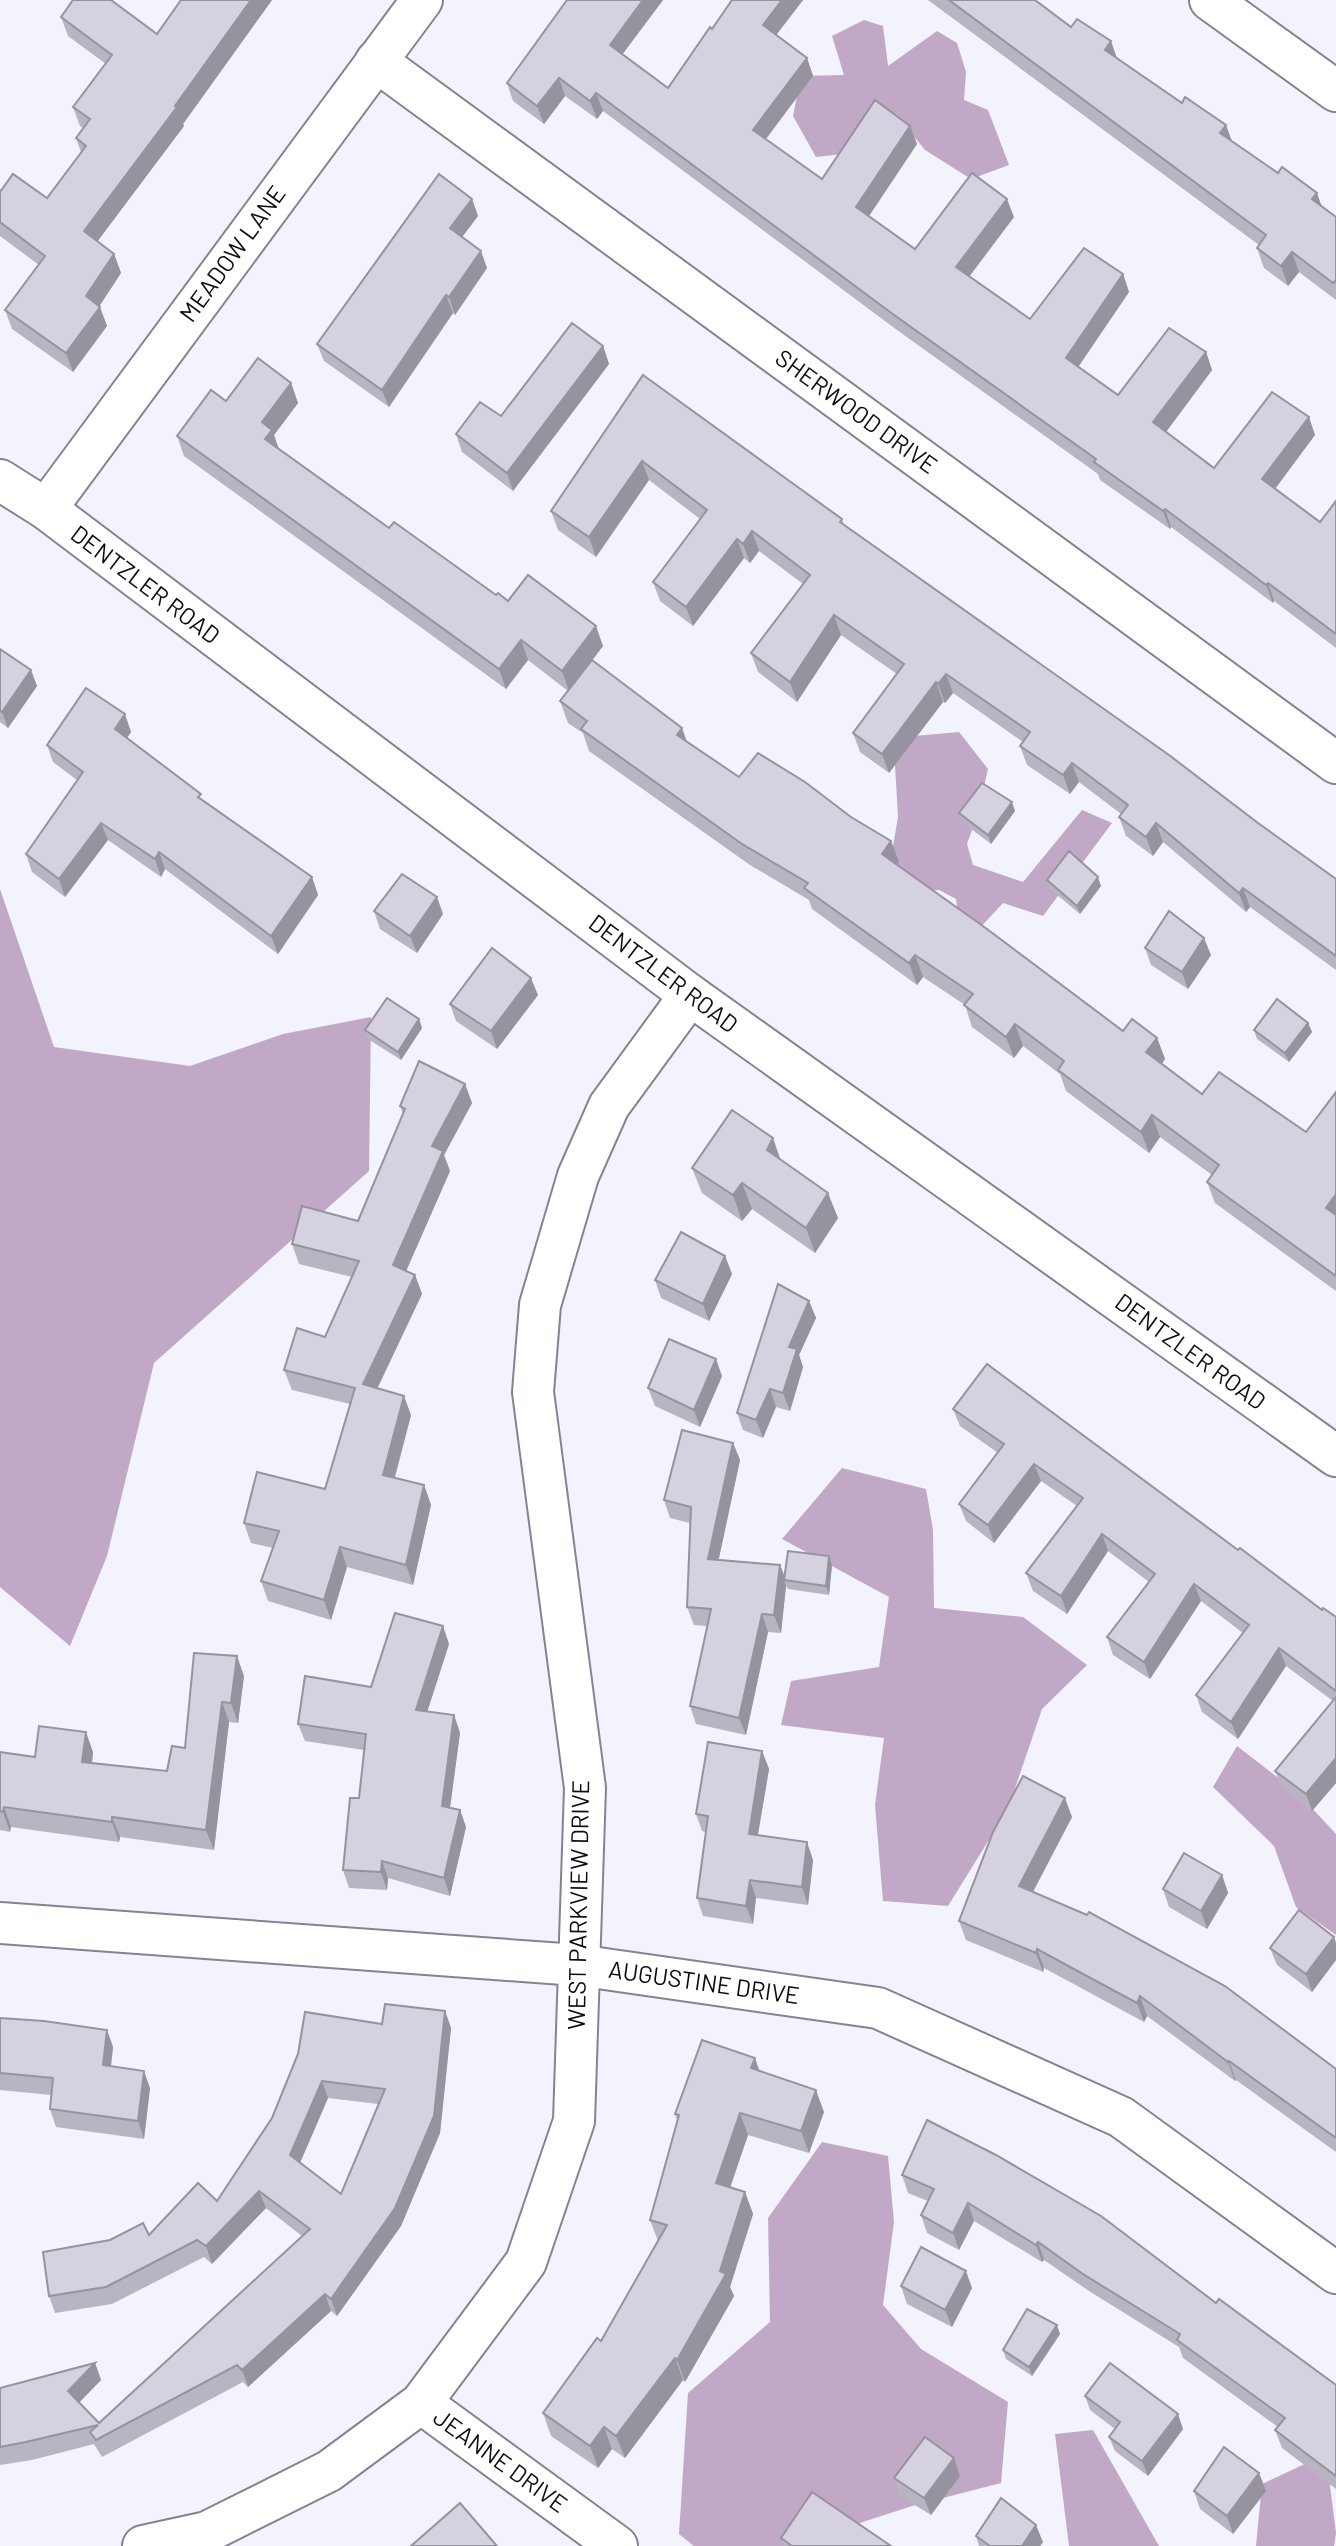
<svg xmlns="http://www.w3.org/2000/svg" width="1336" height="2546" font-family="Barlow,sans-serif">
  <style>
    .forest { fill: #c1a8c6 }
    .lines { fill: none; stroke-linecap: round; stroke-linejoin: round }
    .street-casing { stroke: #838493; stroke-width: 44 }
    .street { stroke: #fff; stroke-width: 40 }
    .wall { fill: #b8b4c2; fill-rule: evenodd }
    .shaded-wall { fill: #96929e }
    .building { fill: #d6d1e1; stroke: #96929e; stroke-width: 2; fill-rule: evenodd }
    .labels { text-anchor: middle; stroke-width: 6; stroke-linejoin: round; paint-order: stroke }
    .street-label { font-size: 24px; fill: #0c0c12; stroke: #fff }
  </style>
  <rect width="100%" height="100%" fill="#f2f3fd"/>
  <g class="forest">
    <polygon points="864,20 883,26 888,66 937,31 957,43 966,72 964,100 988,110 1009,165 971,179 925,150 896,114 874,116 844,154 816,157 793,116 801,76 844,75 832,36"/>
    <polygon points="959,732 988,769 978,813 967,844 973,865 1023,882 1082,810 1112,823 1043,916 1003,903 977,931 959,922 956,899 939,890 912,892 889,870 898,817 895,765 914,736"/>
    <polygon points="0,889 54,1047 190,1066 283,1034 371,1017 369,1171 154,1363 107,1556 70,1646 0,1587"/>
    <polygon points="842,1468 926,1489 933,1530 934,1608 1023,1617 1087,1665 1042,1709 1008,1809 948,1906 883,1901 875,1805 884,1738 781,1725 791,1681 879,1667 889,1597 782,1539"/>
    <polygon points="1237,1746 1298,1793 1336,1834 1336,1935 1296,1907 1274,1846 1213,1787"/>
    <polygon points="822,2142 888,2156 894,2222 883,2305 921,2349 1008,2402 1001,2483 912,2506 823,2535 816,2546 694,2546 679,2534 688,2393 770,2322 768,2218"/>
    <polygon points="1093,2430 1159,2546 1069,2546 1055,2434"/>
    <polygon points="1326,2454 1336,2533 1334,2546 1256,2546 1262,2484"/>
  </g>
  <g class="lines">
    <g class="street-casing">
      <g id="street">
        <polyline points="1210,0 1336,91"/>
        <polyline points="376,61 1336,763"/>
        <polyline points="0,480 46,509 690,995 1336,1456"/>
        <polyline points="46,509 422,0"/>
        <polyline points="0,1923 577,1965 878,2008 1121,2117 1336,2273"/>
        <polyline points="421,2403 617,2546"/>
        <polyline points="143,2546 207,2532 329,2471 421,2403 526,2262 574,2121 585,1788 533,1392 540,1305 578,1176 609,1106 690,995"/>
      </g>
    </g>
    <use href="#street" class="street"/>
  </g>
  <g class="wall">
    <polygon points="181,0 272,0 183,124 184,126 97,241 114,254 121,273 99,306 107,326 73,372 12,329 5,310 39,265 0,236 0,192 47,198 81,152 76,138 83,128 80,126 73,107 106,64 68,36 61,17 157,34"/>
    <polygon points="567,0 663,0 622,54 668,88 712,29 732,0 803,0 776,35 807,58 813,76 766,139 822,179 910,126 917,144 869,216 915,249 1014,217 969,276 1030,319 1123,274 1129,292 1078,367 1118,395 1206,352 1212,370 1166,432 1214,468 1315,435 1275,488 1320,522 1336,501 1336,648 1274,601 1273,603 1171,527 1170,529 1100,480 1098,474 897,330 603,111 597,119 565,96 544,124 513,101 507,83"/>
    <polygon points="928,0 1035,0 1071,27 1182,103 1226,125 1232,141 1336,217 1336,300 1299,272 1288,286 1264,268 1257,248 1259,245"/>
    <polygon points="472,199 478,216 462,237 487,268 455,315 453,313 389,407 324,361 317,344"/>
    <polygon points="603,346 609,364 513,491 462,452 456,434 501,416"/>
    <polygon points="643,375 842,519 844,525 1336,879 1336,970 1250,907 1246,912 1163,842 1153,856 1126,836 1119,817 1121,814 1079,782 1070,794 1027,765 1020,746 1023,742 953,693 945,703 943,702 889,773 860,752 853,733 897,674 841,635 797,702 758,672 751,653 803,584 759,551 750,563 744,558 693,626 660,601 653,582 700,519 649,480 596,557 558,530 551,511"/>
    <polygon points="291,383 298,403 274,435 279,449 389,528 496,595 603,646 592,660 687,742 739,777 851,817 891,841 899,862 898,865 1123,1031 1157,1038 1165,1059 1162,1064 1202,1094 1306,1132 1336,1092 1336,1291 1215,1203 1207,1182 1212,1175 1160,1137 1149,1153 1066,1091 1060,1074 1023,1046 1014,1058 972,1027 965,1005 923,977 917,985 812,909 809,900 750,865 589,751 583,733 568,723 560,701 568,691 528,660 506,689 184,456 177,436 226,401"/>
    <polygon points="0,649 37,686 8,728 0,722"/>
    <polygon points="131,732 127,738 204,801 312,877 318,895 278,954 165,869 161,877 108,840 65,897 32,872 26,854 77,780 53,762 47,745"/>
    <polygon points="1015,811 991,844 962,822 959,813"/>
    <polygon points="1047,880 1101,886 1080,914 1050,889"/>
    <polygon points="374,911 443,914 417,953 380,929"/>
    <polygon points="1145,948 1211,955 1188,989 1151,965"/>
    <polygon points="538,995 497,1049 456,1021 450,1004"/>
    <polygon points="419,1019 422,1028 401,1060 368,1039 365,1030"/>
    <polygon points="1308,1023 1312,1032 1289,1062 1257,1039 1254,1030"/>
    <polygon points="465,1084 472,1103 444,1155 450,1171 406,1271 415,1275 422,1294 377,1388 411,1415 395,1478 424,1485 431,1505 413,1585 347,1567 331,1620 268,1601 261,1581 273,1548 251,1543 244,1523 325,1489 350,1404 292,1390 284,1370 325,1337 352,1277 299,1264 292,1244 358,1221 403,1114 400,1106"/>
    <polygon points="780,1159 838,1218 815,1253 752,1209 742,1221 702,1193 692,1168"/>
    <polygon points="725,1256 732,1274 709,1321 661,1298 655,1280"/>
    <polygon points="809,1301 816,1318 799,1355 803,1367 790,1411 776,1407 763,1438 743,1430 737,1413"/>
    <polygon points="722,1376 700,1427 655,1406 648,1388"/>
    <polygon points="953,1409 1238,1550 1322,1610 1336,1617 1336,1783 1312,1811 1282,1788 1275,1771 1333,1701 1286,1666 1238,1739 1202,1712 1196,1695 1243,1633 1201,1601 1150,1679 1113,1655 1107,1637 1149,1582 1108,1551 1067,1614 1033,1591 1026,1573 1077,1506 1041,1481 994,1543 966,1521 959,1504 998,1453 960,1426"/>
    <polygon points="733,1443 740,1460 718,1560 780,1565 785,1577 829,1556 832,1565 829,1595 788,1589 786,1586 781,1633 768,1632 746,1735 696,1724 690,1706 707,1626 694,1625 687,1607 690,1523 670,1518 664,1500"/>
    <polygon points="449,1644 427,1712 454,1715 460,1733 450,1807 460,1810 466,1827 450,1896 388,1878 387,1890 349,1888 343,1870 359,1798 364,1750 305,1741 298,1724 371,1687"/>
    <polygon points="244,1676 238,1723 229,1722 214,1850 120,1837 119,1842 11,1827 10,1832 0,1830 0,1752 35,1757 93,1752 92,1763 167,1771"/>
    <polygon points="762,1751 769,1769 758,1835 813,1860 808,1905 756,1898 753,1924 703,1916 697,1898 706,1832 702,1831 696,1814"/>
    <polygon points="1072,1817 1033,1892 1336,2069 1336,2152 1236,2080 1235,2081 1147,2016 1144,2022 1044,1968 1043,1972 966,1940 959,1921"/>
    <polygon points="1222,1875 1228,1893 1207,1929 1169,1907 1163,1889"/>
    <polygon points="1334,1937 1336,1943 1336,1960 1312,1992 1277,1965 1270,1948"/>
    <path d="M445 2011 451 2028 440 2133 401 2226 337 2316 331 2311 248 2387 243 2382 102 2457 94 2444 32 2460 0 2465V2388L95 2363 101 2380 79 2402 99 2423 302 2236 266 2208 212 2264 204 2257 112 2304 55 2313 49 2296 149 2235 217 2201 272 2118 382 2024ZM328 2098 378 2104 341 2194 300 2163Z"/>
    <polygon points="0,2018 107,2030 113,2047 111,2066 150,2088 144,2139 56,2127 50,2109 51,2095 0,2090"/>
    <polygon points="760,2071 824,2112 809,2153 748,2135 730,2188 745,2192 753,2214 730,2287 734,2296 685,2382 683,2380 625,2458 612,2449 598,2468 551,2436 543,2413 601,2341 658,2241 650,2220 677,2120 675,2114"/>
    <polygon points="902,2175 1216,2303 1336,2385 1336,2489 1282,2448 1275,2430 1278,2427 1183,2358 1179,2347 1089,2291 1044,2260 1042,2262 974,2221 959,2250 927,2233 921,2215 928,2201 908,2193"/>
    <polygon points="901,2286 972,2288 952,2327 907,2304"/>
    <polygon points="1060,2334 1032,2376 1006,2359 1003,2350"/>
    <polygon points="1085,2396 1183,2429 1148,2476 1115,2451 1109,2437 1115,2429 1090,2410"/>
    <polygon points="954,2458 960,2476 931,2515 900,2496 894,2478"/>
    <polygon points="1259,2473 1266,2491 1233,2534 1200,2509 1194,2491"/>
    <polygon points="976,2536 1043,2542 1040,2546 979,2546"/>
    <polygon points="781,2538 891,2546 784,2546"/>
  </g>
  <g class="shaded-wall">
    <polygon points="251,0 272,0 183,124 184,126 91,250 84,231 175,106"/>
    <polygon points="643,0 663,0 616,63 610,45"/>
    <polygon points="782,0 803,0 770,43 763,25"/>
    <polygon points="1111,41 1118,61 1105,50"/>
    <polygon points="807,58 813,76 759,148 753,130"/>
    <polygon points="559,78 565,96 544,124 537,106"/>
    <polygon points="596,93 603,111 597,119 590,101"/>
    <polygon points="1226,125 1233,145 1220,133"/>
    <polygon points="910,126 917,144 863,225 856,207"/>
    <polygon points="1317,193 1324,213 1312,199"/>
    <polygon points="472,199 478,216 456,245 450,228"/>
    <polygon points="1007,199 1014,217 963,285 956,267"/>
    <polygon points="481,251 487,268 455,315 449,297"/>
    <polygon points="1292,252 1299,272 1288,286 1281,266"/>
    <polygon points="114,254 121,273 93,316 86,296"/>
    <polygon points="1123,274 1129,292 1072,376 1066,358"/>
    <polygon points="446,295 453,313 389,407 382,390"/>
    <polygon points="100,307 107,326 73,372 66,353"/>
    <polygon points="603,346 609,364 513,491 507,473"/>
    <polygon points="1206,352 1212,370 1160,440 1153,422"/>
    <polygon points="291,383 298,403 274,435 279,450 265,439 262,422"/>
    <polygon points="1309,417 1315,435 1269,497 1262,479"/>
    <polygon points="642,461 649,480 596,557 589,537"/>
    <polygon points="1165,509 1171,527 1170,529 1163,511"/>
    <polygon points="752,531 759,551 750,563 743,544"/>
    <polygon points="737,539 744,558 693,626 686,607"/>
    <polygon points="1268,583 1274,601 1273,603 1266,585"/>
    <polygon points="834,615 841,635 797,702 790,682"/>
    <polygon points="596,626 603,646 569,691 562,671"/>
    <polygon points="521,640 528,660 506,689 499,669"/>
    <polygon points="31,670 37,686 8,728 2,712"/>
    <polygon points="946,674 953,693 945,703 938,684"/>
    <polygon points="936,682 943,702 889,773 882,754"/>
    <polygon points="125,714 131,732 121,746 115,729"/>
    <polygon points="682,728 690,750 677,735"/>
    <polygon points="1072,763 1079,782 1070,794 1063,775"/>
    <polygon points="1012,802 1015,811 991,844 988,835"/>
    <polygon points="101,823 108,840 65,897 59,879"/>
    <polygon points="1156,823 1163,842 1153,856 1146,837"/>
    <polygon points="891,841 899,862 890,875 882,854"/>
    <polygon points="159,852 165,869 161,877 155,859"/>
    <polygon points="312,877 318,895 278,954 271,936"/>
    <polygon points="1098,877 1101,886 1080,914 1077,906"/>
    <polygon points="1243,888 1250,907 1246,912 1239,893"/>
    <polygon points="437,897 443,914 417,953 410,936"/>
    <polygon points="1204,938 1211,955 1188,989 1182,972"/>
    <polygon points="915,955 923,977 917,985 909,963"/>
    <polygon points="531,978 538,995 497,1049 491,1031"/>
    <polygon points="419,1019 422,1028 401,1060 398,1052"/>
    <polygon points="1308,1023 1312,1032 1289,1062 1285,1053"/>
    <polygon points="1015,1024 1023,1046 1014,1058 1006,1037"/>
    <polygon points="1157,1038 1165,1059 1154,1074 1146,1052"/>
    <polygon points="465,1084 472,1103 444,1155 450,1171 400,1285 393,1265 432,1146"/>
    <polygon points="1152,1115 1160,1137 1149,1153 1141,1132"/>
    <polygon points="773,1138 782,1164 767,1150"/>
    <polygon points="742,1183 752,1209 742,1221 733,1195"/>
    <polygon points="828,1193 838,1218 815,1253 806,1228"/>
    <polygon points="1336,1194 1336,1226 1326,1208"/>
    <polygon points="725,1256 732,1274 709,1321 703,1304"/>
    <polygon points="415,1275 422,1294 370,1404 363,1384"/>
    <polygon points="809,1301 816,1318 799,1355 803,1367 790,1411 783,1393 789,1347"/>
    <polygon points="716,1359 722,1376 700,1427 694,1410"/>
    <polygon points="770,1389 776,1407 763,1438 756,1420"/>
    <polygon points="404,1396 411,1415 390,1494 383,1475"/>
    <polygon points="733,1443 740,1460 715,1577 708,1559"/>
    <polygon points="1034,1464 1041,1481 994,1543 988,1525"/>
    <polygon points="424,1485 431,1505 413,1585 406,1565"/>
    <polygon points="1102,1534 1108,1551 1067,1614 1061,1596"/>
    <polygon points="340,1547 347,1567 331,1620 324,1600"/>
    <polygon points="829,1556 832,1565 829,1595 826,1586"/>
    <polygon points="780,1565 786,1581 784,1580 786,1586 781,1633 774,1615"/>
    <polygon points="1194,1584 1201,1601 1150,1679 1144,1662"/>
    <polygon points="762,1614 768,1632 746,1735 739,1718"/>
    <polygon points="443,1626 449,1644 422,1728 416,1710"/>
    <polygon points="1279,1648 1286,1666 1238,1739 1231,1722"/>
    <polygon points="237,1656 244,1676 238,1723 231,1703"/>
    <polygon points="222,1702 229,1722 214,1850 206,1830"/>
    <polygon points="454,1715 460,1733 448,1823 442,1806"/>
    <polygon points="86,1732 93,1752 90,1782 82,1762"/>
    <polygon points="762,1751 769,1769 755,1851 749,1834"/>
    <polygon points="1336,1758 1336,1783 1312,1811 1306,1794"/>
    <polygon points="1065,1798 1072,1817 1026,1905 1019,1886"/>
    <polygon points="4,1807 11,1827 10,1832 3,1812"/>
    <polygon points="460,1810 466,1827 450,1896 444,1878"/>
    <polygon points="112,1817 120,1837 119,1842 112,1822"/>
    <polygon points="807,1842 813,1860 808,1905 802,1887"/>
    <polygon points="382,1861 388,1878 387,1890 381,1872"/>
    <polygon points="1222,1875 1228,1893 1207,1929 1201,1911"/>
    <polygon points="750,1880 756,1898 753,1924 746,1906"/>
    <polygon points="1334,1937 1336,1943 1336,1960 1312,1992 1306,1974"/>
    <polygon points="1037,1949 1044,1968 1043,1972 1036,1953"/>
    <polygon points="1140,1996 1147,2016 1144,2022 1137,2003"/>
    <polygon points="445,2011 451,2028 440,2133 401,2226 337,2316 331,2299"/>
    <polygon points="107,2030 113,2047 109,2083 103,2065"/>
    <polygon points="755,2058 763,2081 751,2068"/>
    <polygon points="1229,2061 1236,2080 1235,2081 1228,2062"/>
    <polygon points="144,2071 150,2088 144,2139 138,2121"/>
    <polygon points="322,2081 328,2098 296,2172 290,2155"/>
    <polygon points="816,2090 824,2112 809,2153 801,2131"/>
    <polygon points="740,2113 748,2135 724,2205 716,2183"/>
    <polygon points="259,2191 266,2208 212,2264 206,2246"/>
    <polygon points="745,2192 753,2214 730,2287 734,2296 685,2382 677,2360 720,2271"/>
    <polygon points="968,2203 974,2221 959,2250 953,2233"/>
    <polygon points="1038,2242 1044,2260 1042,2262 1036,2245"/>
    <polygon points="966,2271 972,2288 952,2327 945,2310"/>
    <polygon points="325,2294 331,2311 248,2387 242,2370"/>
    <polygon points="1057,2325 1060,2334 1032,2376 1029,2367"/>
    <polygon points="675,2358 683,2380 625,2458 616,2436"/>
    <polygon points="95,2363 101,2380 74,2408 68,2391"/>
    <polygon points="1178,2414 1183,2429 1148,2476 1142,2461"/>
    <polygon points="604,2427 612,2449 598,2468 590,2446"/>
    <polygon points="954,2458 960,2476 931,2515 924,2498"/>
    <polygon points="1259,2473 1266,2491 1233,2534 1227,2516"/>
    <polygon points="1036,2525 1043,2542 1040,2546 1022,2546"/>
  </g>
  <g class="building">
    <polygon points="73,0 111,0 157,34 181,0 251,0 175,106 177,107 84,231 114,254 86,296 100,307 66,353 5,310 45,256 0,222 0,192 13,174 47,198 86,146 76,138 90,119 73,107 112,55 61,17"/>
    <polygon points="567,0 643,0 610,45 668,88 710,27 712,29 732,0 782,0 763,25 807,58 753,130 822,179 875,100 910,126 856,207 915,249 972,173 1007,199 956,267 1030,319 1084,248 1123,274 1066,358 1118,395 1169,328 1206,352 1153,422 1214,468 1272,392 1309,417 1262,479 1320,522 1336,501 1336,634 1268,583 1266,585 1165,509 1163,511 1094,462 1096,459 890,312 596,93 590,101 559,78 537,106 507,83"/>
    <polygon points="949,0 1035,0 1071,27 1077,19 1111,41 1105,50 1182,103 1185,97 1226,125 1220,133 1278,173 1282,167 1317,193 1312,199 1336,217 1336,282 1335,281 1333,283 1292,252 1281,266 1257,248 1266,235"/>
    <polygon points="439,174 472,199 450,228 481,251 449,297 446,295 382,390 317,344"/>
    <polygon points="572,323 603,346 507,473 456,434 480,402 501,416"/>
    <polygon points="258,358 291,383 262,422 272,430 265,439 389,528 394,522 496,595 498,593 508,601 528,575 596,626 562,671 521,640 499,669 177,436 211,390 226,401"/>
    <polygon points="643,375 842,519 840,522 1169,755 1258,823 1336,879 1336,956 1243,888 1239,893 1156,823 1146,837 1119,817 1128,805 1072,763 1063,775 1020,746 1030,732 946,674 938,684 936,682 882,754 853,733 904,664 834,615 790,682 751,653 810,575 752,531 743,544 737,539 686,607 653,582 707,510 642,461 589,537 551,511"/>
    <polygon points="0,649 31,670 2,712 0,711"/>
    <polygon points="592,660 682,728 677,735 739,777 758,753 805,782 851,817 891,841 882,854 987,929 1123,1031 1132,1019 1157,1038 1146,1052 1202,1094 1219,1072 1306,1132 1336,1092 1336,1194 1326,1208 1336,1215 1336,1276 1207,1182 1219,1165 1152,1115 1141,1132 1058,1070 1064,1061 1015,1024 1006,1037 964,1005 973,994 915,955 909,963 804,888 808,883 742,844 581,729 587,721 560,701"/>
    <polygon points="86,688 125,714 115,729 201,794 198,797 312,877 271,936 159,852 155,859 101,823 59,879 26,854 83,772 47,745"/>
    <polygon points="982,783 1012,802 988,835 959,813"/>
    <polygon points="1069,851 1098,877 1077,906 1047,880"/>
    <polygon points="402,874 437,897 410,936 374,911"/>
    <polygon points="1169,911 1204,938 1182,972 1145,948"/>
    <polygon points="492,948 531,978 491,1031 450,1004"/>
    <polygon points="387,998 419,1019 398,1052 365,1030"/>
    <polygon points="1277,999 1308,1023 1285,1053 1254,1030"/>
    <polygon points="419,1061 465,1084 432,1146 443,1151 393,1265 415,1275 363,1384 404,1396 383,1475 424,1485 406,1565 340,1547 324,1600 261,1581 279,1531 244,1523 257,1472 325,1489 355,1388 284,1370 297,1328 325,1337 359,1261 292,1244 302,1206 358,1221 405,1109 400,1106"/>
    <polygon points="732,1110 773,1138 767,1150 828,1193 806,1228 742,1183 733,1195 692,1168"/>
    <polygon points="681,1232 725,1256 703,1304 655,1280"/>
    <polygon points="778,1284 809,1301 789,1347 797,1349 783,1393 770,1389 756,1420 737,1413"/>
    <polygon points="669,1339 716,1359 694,1410 648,1388"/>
    <polygon points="987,1364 1238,1550 1240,1548 1322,1610 1323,1608 1336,1617 1336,1691 1279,1648 1231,1722 1196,1695 1249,1625 1194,1584 1144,1662 1107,1637 1155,1574 1102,1534 1061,1596 1026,1573 1083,1498 1034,1464 988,1525 959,1504 1004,1444 953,1409"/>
    <polygon points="682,1430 733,1443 708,1559 780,1565 774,1615 762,1614 739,1718 690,1706 711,1609 687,1607 691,1507 664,1500"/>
    <polygon points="788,1551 829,1556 826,1586 784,1580"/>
    <polygon points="395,1613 443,1626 416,1710 454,1715 442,1806 460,1810 444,1878 382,1861 381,1872 343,1870 350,1798 359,1798 366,1734 298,1724 305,1676 371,1687"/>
    <polygon points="194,1653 237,1656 231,1703 222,1702 206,1830 112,1817 112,1822 4,1807 3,1812 0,1811 0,1752 35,1757 39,1726 86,1732 82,1762 167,1771 172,1746 185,1748"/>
    <polygon points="1336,1697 1336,1758 1306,1794 1275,1771"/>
    <polygon points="708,1742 762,1751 749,1834 807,1842 802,1887 750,1880 746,1906 697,1898 708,1816 696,1814"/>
    <polygon points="1023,1776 1065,1798 1019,1886 1087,1915 1089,1912 1225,1986 1336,2069 1336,2138 1229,2061 1228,2062 1140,1996 1137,2003 1037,1949 1036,1953 959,1921 993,1832"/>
    <polygon points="1184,1853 1222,1875 1201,1911 1163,1889"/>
    <polygon points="1299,1910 1334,1937 1306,1974 1270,1948"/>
    <path d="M385 2004 445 2011 434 2116 395 2208 331 2299 325 2294 242 2370 237 2365 96 2440 90 2432 98 2425 26 2442 0 2447V2388L95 2363 68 2391 99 2423 310 2229 259 2191 206 2246 197 2240 106 2287 49 2296 43 2252 110 2240 143 2223 149 2235 198 2183 217 2201 272 2118 298 2054 305 2012 382 2024ZM322 2081 385 2089 341 2194 290 2155Z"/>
    <polygon points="0,2018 44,2021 107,2030 103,2065 144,2071 138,2121 50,2109 53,2078 0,2073"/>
    <polygon points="702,2040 755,2058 751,2068 816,2090 801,2131 740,2113 716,2183 745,2192 720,2271 726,2274 677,2360 675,2358 616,2436 604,2427 590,2446 543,2413 597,2338 601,2341 667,2225 650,2220 679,2115 675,2114"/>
    <polygon points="927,2120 996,2155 1101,2216 1216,2303 1219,2299 1336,2385 1336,2476 1275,2430 1285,2418 1177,2340 1180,2334 1083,2274 1038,2242 1036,2245 968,2203 953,2233 921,2215 934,2189 902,2175"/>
    <polygon points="921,2247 966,2271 945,2310 901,2286"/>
    <polygon points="1027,2309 1057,2325 1029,2367 1003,2350"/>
    <polygon points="1110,2363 1178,2414 1142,2461 1109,2437 1120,2422 1085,2396"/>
    <polygon points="925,2437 954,2458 924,2498 894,2478"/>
    <polygon points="1224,2447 1259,2473 1227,2516 1194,2491"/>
    <polygon points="812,2492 891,2546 792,2546 781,2538"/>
    <polygon points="1001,2498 1036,2525 1022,2546 990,2546 976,2536"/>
    <polygon points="460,2503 497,2546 411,2546"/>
  </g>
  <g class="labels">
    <g class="street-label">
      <text transform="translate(233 254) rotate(-54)" y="8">MEADOW LANE</text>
      <text transform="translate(856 412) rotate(36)" y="8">SHERWOOD DRIVE</text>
      <text transform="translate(145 585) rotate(37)" y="8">DENTZLER ROAD</text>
      <text transform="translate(663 974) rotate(37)" y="8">DENTZLER ROAD</text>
      <text transform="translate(1190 1352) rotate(36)" y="8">DENTZLER ROAD</text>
      <text transform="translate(579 1905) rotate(-89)" y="8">WEST PARKVIEW DRIVE</text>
      <text transform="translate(704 1983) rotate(8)" y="8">AUGUSTINE DRIVE</text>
      <text transform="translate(500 2461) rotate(36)" y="8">JEANNE DRIVE</text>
    </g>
  </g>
</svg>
